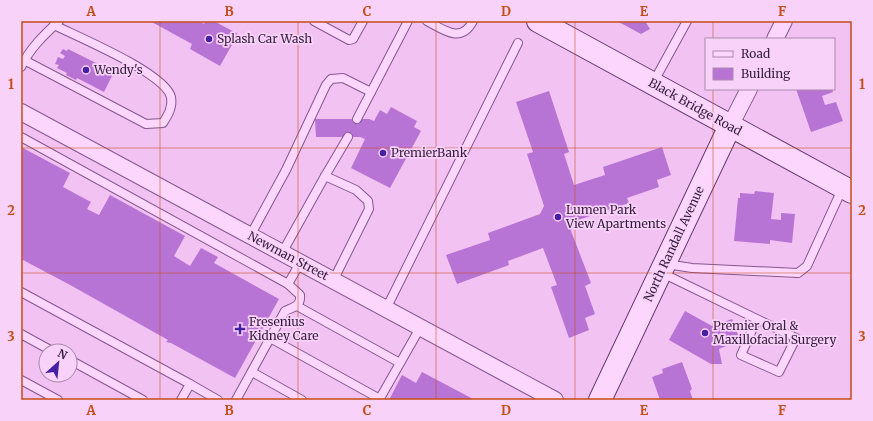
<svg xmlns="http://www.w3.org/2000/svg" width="873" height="421" font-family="Merriweather,serif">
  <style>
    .building { fill: #b874d5 }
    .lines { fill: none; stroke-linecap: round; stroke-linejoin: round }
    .lane-casing { stroke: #85578f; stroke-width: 10 }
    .street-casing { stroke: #85578f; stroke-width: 18 }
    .secondary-casing { stroke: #653a70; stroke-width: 24 }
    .lane { stroke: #fcd6fc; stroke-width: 8 }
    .street { stroke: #fcd6fc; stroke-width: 16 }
    .secondary { stroke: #fcd6fc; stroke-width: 22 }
    .grid { fill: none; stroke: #c44d16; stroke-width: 1; stroke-opacity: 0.55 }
    .poi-dot { fill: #4520a4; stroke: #f9d2f9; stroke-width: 1.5 }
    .labels { text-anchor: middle; stroke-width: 3.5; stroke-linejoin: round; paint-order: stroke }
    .poi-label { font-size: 12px; fill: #351d3d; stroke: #f9d2f9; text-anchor: start }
    .street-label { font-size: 12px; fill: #351d3d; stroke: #f9d2f9 }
    .neatline { fill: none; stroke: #c44d16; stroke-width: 1.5 }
    .grid-label { font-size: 13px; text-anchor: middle; font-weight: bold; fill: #c44d16 }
  </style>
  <rect width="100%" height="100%" fill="#f2c2f2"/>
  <g class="building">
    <polygon points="150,21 199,21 204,24 205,21 214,21 238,34 220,66 190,49 192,44"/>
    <polygon points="617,21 645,21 650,29 641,34"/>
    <polygon points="63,49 67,51 68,49 114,72 104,92 77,78 76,80 66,75 67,73 57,68 59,65 55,64 58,57 63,59 65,56 60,53"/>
    <polygon points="796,89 832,89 833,92 822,96 825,105 836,102 843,121 811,132"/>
    <polygon points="549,91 569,152 564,154 574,185 605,175 603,167 662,147 671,175 657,180 659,187 627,198 629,203 575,221 571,231 591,283 585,286 595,314 585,318 589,330 569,338 551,287 557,285 543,248 508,261 509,265 457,284 446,255 490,240 488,233 540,214 544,206 527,154 533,152 516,102"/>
    <polygon points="391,107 417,121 414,127 421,131 390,188 351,168 365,139 360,137 316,137 315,119 369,119 374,121 380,110 387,114"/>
    <polygon points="21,147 70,173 63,187 91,202 87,209 99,215 110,195 185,236 174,256 190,266 201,248 218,257 214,263 279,299 235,378 171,343 166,342 168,340 72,286 23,260 21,262"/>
    <polygon points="755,191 774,193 771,219 781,220 781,213 795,214 792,243 770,240 770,244 734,241 738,198 740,198 740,193 754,194"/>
    <polygon points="685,311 712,326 732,319 740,340 719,349 722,364 711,364 669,340"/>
    <polygon points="682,362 692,389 690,391 693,400 660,400 652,377 663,373 662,369"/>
    <polygon points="422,372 475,400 389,400 402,375 416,383"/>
  </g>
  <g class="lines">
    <g class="lane-casing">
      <g id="lane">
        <polyline points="314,21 349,40 353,39 363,21"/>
        <path d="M427 21C444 30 461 44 473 21"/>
        <path d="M24 60 146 124 163 123C168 115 173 107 171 97 165 73 78 37 54 25"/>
        <path d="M21 67C30 48 44 35 59 21"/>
        <polyline points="653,83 687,21"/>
        <polyline points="357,119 408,21"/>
        <path d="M21 137 288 284 300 295C301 306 294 307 285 311L236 400"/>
        <polyline points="325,176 348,137"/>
        <polyline points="250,236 286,170 326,85 331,79 343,78 371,92"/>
        <polyline points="282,253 325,176 356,190 368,201 369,209 333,281"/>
        <polyline points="666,264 692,268 798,273 807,266 843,187"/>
        <polyline points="662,273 796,338 779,372 741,355 757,319"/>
        <polyline points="288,284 300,263"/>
        <polyline points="21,292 190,384"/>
        <polyline points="297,306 400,363"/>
        <polyline points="386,309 518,43"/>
        <polyline points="21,334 52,351"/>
        <polyline points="270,338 380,399"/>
        <polyline points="70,360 143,400"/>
        <polyline points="252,372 302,400"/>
        <polyline points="21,380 58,400"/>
        <polyline points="181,400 190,384 218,400"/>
        <polyline points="379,400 420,328"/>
      </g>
    </g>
    <g class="street-casing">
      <g id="street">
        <polyline points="775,39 784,21"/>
        <polyline points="21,112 555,400"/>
        <polyline points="730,126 749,89"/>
      </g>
    </g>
    <g class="secondary-casing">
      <g id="secondary">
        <polyline points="538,21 852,192"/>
        <polyline points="600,400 730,126"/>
      </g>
    </g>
    <use href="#lane" class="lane"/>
    <use href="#street" class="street"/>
    <use href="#secondary" class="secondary"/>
  </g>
  <path class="grid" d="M160 21V400M298 21V400M436 21V400M575 21V400M713 21V39M713 89V400M21 148H852M21 273H852"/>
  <g class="poi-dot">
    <circle cx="209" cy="39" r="4"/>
    <circle cx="86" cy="70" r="4"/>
    <circle cx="383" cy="153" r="4"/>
    <circle cx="558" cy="217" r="4"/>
    <path d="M238 323h4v4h4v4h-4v4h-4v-4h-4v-4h4z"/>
    <circle cx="705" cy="333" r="4"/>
  </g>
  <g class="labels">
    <g class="poi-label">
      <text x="217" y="43">Splash Car Wash</text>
      <text x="94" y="74">Wendy's</text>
      <text x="391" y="157">PremierBank</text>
      <text x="566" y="214">Lumen Park<tspan x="566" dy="14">View Apartments</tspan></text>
      <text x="249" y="326">Fresenius<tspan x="249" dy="14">Kidney Care</tspan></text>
      <text x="713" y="330">Premier Oral &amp;<tspan x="713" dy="14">Maxillofacial Surgery</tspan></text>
    </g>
    <g class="street-label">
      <text transform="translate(695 107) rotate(29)" y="4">Black Bridge Road</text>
      <text transform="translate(674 244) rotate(-65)" y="4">North Randall Avenue</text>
      <text transform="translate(288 256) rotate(28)" y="4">Newman Street</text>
    </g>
  </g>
  <rect width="873" height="421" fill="none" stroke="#f9d2f9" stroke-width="44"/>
  <rect x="705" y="38" width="130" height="52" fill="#f9d2f9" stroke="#ab8aae"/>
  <rect x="713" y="51" width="20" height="6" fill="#fcd6fc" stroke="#ab8aae"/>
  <text x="741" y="58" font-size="12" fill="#351d3d">Road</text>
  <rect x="713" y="68" width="20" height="12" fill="#b874d5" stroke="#ab8aae"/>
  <text x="741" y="78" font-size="12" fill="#351d3d">Building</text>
  <g transform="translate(58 363) rotate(27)"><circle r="19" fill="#f9d2f9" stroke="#ab8aae"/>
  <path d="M0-3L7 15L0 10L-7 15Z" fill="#4520a4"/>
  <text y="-6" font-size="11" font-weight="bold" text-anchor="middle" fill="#351d3d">N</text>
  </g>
  <rect x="22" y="22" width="829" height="377" class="neatline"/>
  <g class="grid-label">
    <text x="91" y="16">A</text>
    <text x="229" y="16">B</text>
    <text x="367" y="16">C</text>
    <text x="506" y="16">D</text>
    <text x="644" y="16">E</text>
    <text x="782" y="16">F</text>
    <text x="11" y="89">1</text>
    <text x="862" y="89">1</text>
    <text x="11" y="215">2</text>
    <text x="862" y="215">2</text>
    <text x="11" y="341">3</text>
    <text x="862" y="341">3</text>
    <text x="91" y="415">A</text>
    <text x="229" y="415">B</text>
    <text x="367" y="415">C</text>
    <text x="506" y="415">D</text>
    <text x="644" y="415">E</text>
    <text x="782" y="415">F</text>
  </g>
</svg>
